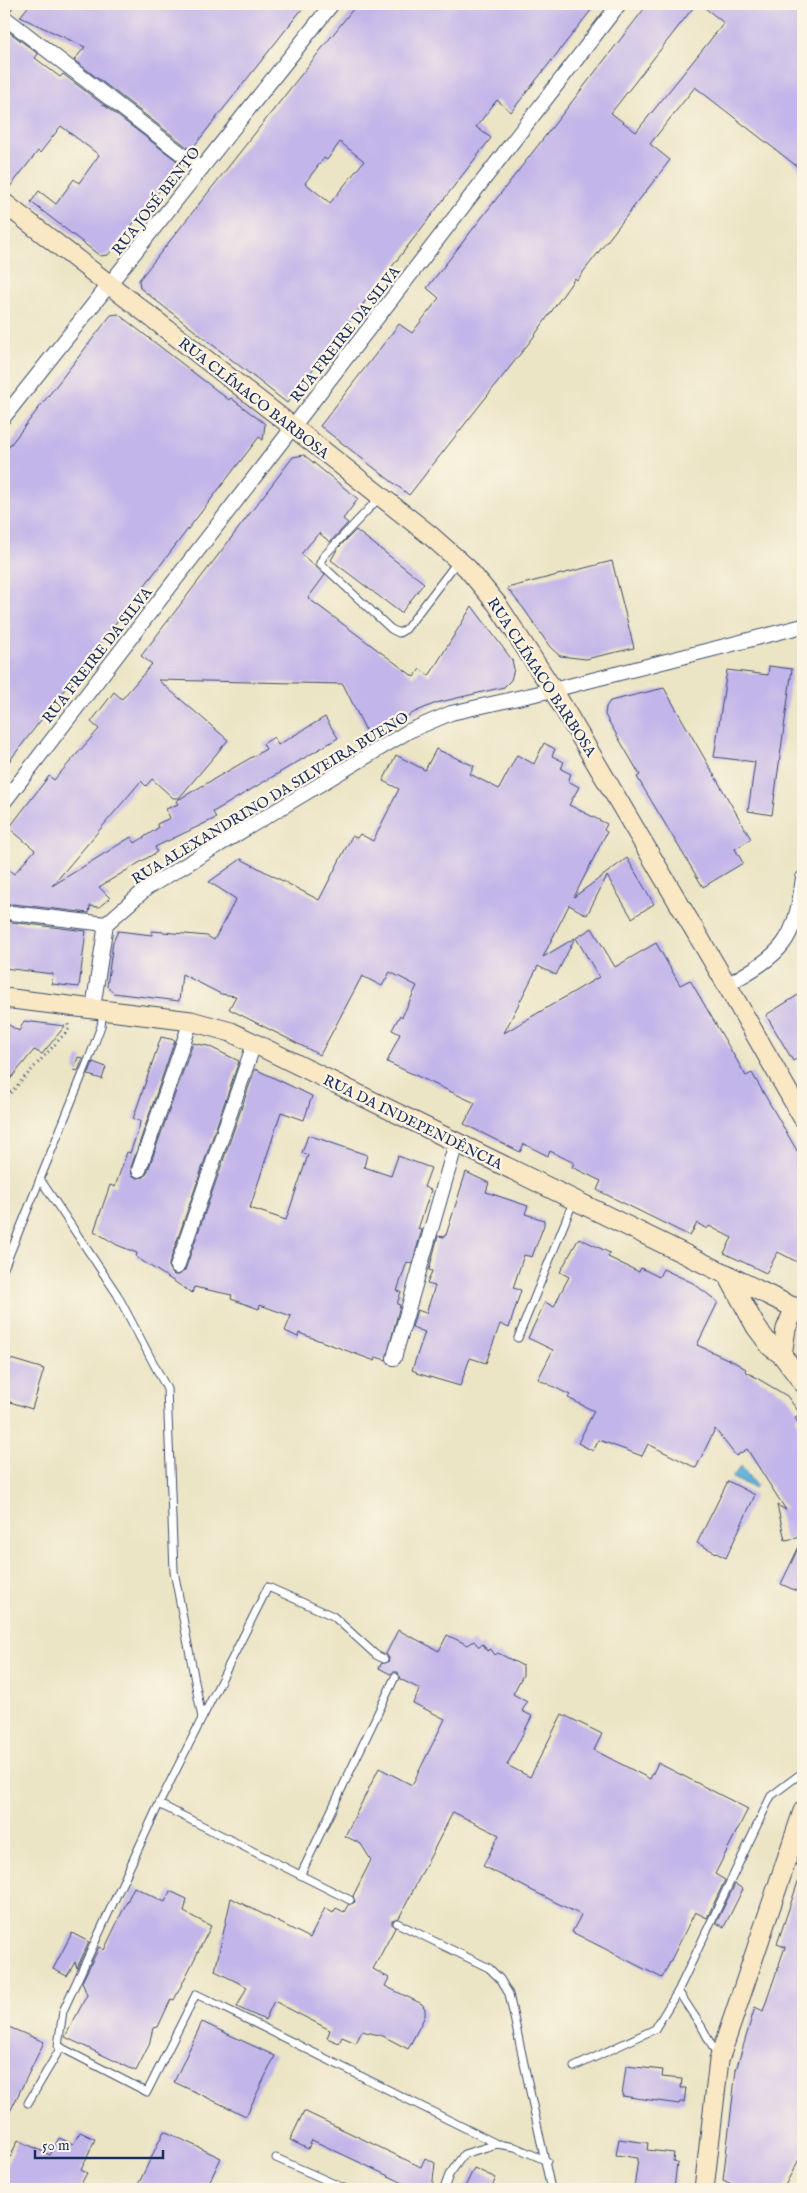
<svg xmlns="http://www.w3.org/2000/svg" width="807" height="2193" font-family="'IM FELL English',serif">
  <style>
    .water { fill: #5cafd8; stroke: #3c6f9b }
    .building { fill: #c2b5e9; fill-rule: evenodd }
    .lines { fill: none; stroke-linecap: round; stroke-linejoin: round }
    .lane-casing { stroke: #3a4a6d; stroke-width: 9 }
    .street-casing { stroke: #3a4a6d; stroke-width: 16 }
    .secondary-casing { stroke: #3a4a6d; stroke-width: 21 }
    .path { stroke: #3a4a6d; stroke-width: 3; stroke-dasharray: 1 4; stroke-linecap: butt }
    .lane { stroke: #fff; stroke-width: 7 }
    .street { stroke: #fff; stroke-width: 14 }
    .secondary { stroke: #fae7c3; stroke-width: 19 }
    .labels { text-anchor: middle; stroke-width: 4.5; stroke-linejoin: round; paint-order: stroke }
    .street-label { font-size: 15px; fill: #1b2f5e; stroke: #fcf5e5 }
  </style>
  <rect width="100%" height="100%" fill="#fcf5e5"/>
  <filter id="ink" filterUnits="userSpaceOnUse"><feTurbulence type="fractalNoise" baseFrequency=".02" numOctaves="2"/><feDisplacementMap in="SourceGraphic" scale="10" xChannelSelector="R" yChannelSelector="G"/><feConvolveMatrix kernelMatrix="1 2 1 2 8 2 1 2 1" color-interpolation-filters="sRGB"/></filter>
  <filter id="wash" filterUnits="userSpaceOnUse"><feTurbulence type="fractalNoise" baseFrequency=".0096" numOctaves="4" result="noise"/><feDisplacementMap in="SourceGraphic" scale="20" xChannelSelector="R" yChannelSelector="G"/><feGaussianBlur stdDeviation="1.12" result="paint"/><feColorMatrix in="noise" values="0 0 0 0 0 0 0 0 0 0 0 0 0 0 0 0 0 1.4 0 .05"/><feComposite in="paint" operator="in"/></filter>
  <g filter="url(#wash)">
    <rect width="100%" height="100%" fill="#ebe4c5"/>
    <polygon class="water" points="741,1466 756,1486 754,1488 732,1478"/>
    <g id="blocks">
      <g class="building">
        <polygon points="30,4 306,4 191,150 74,60 85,47 20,17"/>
        <path d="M357 4H596L511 112 497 100 476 127 491 138 287 403 140 288 139 280ZM340 142 364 161 330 203 305 183 324 158 327 160Z"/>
        <polygon points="648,4 696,4 611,113 636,132 724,23 700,4 803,4 803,171 695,87 650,144 670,160 577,280 575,278 532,339 409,495 320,426 399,324 412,333 439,298 427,288"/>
        <polygon points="8,31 38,54 35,58 60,77 63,74 181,164 108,255 100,256 31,202 39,191 56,204 74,179 79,183 99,155 61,126 40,153 38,151 6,192 4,192 4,36"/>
        <polygon points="118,314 229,400 231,398 265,424 263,440 259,437 4,768 4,453 111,315"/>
        <polygon points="304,455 358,499 343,519 348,523 330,542 319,533 301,554 325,575 308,598 414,677 420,669 429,676 472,606 512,660 514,669 511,680 504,687 436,703 415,712 369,737 343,684 158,680 228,740 179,798 173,798 152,779 146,786 141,781 52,886 131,837 135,843 158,828 157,824 170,818 166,809 178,804 176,801 266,749 263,744 274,737 278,745 325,717 338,738 213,812 216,818 155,847 157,852 99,887 110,898 99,907 90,906 89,913 13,904 8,905 4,911 4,866 14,874 35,850 9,828 49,776 54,780 99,729 91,722 114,692 122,699 152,664 141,656 293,457"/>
        <polygon points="356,530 424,583 401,613 331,560 338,548"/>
        <polygon points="612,561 634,648 586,659 560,656 550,647 524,609 507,588"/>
        <polygon points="769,666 792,669 772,815 748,811 755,762 714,757 727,670 768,675"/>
        <polygon points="664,688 751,839 735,849 743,863 703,887 637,777 640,775 605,715 606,707 610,701"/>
        <polygon points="544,743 555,749 552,756 564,762 561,769 571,774 568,781 579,787 569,805 607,824 604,830 607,832 574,897 627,858 654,904 632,918 607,876 587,915 569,905 543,957 575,938 556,975 538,966 504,1033 599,977 576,938 592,928 615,967 656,943 680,985 690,980 746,1076 752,1073 803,1161 803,1265 778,1252 766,1273 724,1253 732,1238 709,1226 707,1229 697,1223 690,1236 597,1190 601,1181 572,1167 574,1163 550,1151 548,1156 524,1144 520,1152 464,1124 475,1103 387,1062 400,1034 392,1030 400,1015 402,1017 417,986 390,972 382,986 362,976 320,1055 229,1009 236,996 221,994 182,974 179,1001 113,993 107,986 113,942 118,931 152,935 152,931 207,936 214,940 236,899 209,882 241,859 319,900 352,836 357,838 360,834 373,841 399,789 383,781 396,755 425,770 436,749 474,766 470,774 499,789 517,755 534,764"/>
        <polygon points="4,915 11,922 86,931 79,987 52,984 53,974 4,968"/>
        <polygon points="803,992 803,1055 793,1061 766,1015"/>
        <polygon points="24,1021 65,1026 42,1054 34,1050 4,1087 4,1022 19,1031"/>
        <polygon points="161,1037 175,1040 131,1167 132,1175 137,1178 144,1177 147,1173 193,1043 208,1046 239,1061 169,1264 169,1269 174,1275 179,1275 185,1270 255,1069 312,1096 304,1120 281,1112 250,1208 286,1220 308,1155 302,1153 308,1135 367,1155 364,1167 391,1176 398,1156 431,1168 424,1187 431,1190 418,1229 422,1230 412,1264 407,1262 397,1291 401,1292 397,1304 400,1305 386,1360 376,1357 375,1361 299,1333 298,1337 285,1331 291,1316 260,1305 259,1309 231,1299 232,1295 194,1287 192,1293 136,1257 137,1253 117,1245 94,1231 110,1185 115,1187 127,1152 130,1153 139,1128 140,1121 133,1119"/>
        <polygon points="78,1057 83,1058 78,1071 74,1070"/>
        <polygon points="93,1062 106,1067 102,1079 88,1075"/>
        <polygon points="466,1172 489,1183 486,1192 528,1206 525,1214 544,1220 544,1225 532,1257 524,1255 513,1288 521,1290 509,1328 500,1324 486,1363 470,1358 460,1386 416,1373 417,1372 412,1370 425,1332 412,1327 417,1310 426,1313 435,1286 427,1284 432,1271 429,1270 438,1236 444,1237 445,1235 446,1235"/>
        <polygon points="579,1238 610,1253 608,1257 639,1272 641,1268 659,1277 663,1269 693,1283 718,1302 697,1345 734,1362 746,1369 745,1371 787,1396 801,1415 795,1418 803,1431 803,1537 785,1540 777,1505 786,1510 747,1449 736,1456 715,1429 696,1468 648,1444 642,1456 599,1440 593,1451 578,1443 594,1411 568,1398 570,1395 538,1379 553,1350 528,1338 545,1302 554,1307 561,1292 569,1277 560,1272"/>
        <polygon points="4,1357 44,1369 32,1409 4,1400"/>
        <polygon points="728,1481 755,1495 726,1558 697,1543"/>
        <polygon points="803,1538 803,1594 781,1584"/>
        <polygon points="398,1630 439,1651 447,1635 468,1645 474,1641 479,1647 483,1644 487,1651 491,1649 495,1655 498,1653 523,1666 523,1675 513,1694 527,1702 522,1711 532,1716 507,1765 530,1777 562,1714 602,1734 594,1750 650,1779 658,1763 748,1809 715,1874 725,1880 707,1918 695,1912 662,1978 572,1932 581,1915 483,1866 499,1835 453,1812 399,1918 392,1920 392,1924 395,1928 373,1969 389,1978 385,1986 422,2004 425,2009 425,2016 408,2049 383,2036 362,2031 356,2043 342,2037 339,2043 327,2038 330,2030 274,2001 265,2020 237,2007 247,1987 215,1971 231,1898 310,1938 325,1908 333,1913 336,1908 344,1912 348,1905 355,1902 353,1896 371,1860 361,1844 345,1836 379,1768 412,1785 445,1719 413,1703 420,1689 400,1679 398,1672 394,1672 390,1674 379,1668 381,1664 388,1662 389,1658 386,1654"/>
        <polygon points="801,1873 803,1874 803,2152 783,2189 742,2189 723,2180 736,2070 755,2007 763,2011 785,1947 777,1944"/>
        <polygon points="735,1884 743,1889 724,1927 716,1923"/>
        <polygon points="134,1887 165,1902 170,1891 187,1899 184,1912 211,1926 174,2000 171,1999 158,2027 153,2028 149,2045 136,2071 65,2037 87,1995 82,1982 99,1947 104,1950"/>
        <polygon points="72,1933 89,1942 77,1968 75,1962 67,1976 53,1969"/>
        <polygon points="202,2022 275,2056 246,2116 174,2082"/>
        <polygon points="4,2025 44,2042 4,2124"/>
        <polygon points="626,2066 663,2070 662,2077 682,2079 681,2088 686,2088 684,2102 680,2102 679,2104 622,2096"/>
        <polygon points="304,2111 421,2167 425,2158 435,2163 432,2189 416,2189 312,2140 308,2149 290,2140"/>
        <polygon points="164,2131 221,2158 206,2189 136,2189"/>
        <polygon points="80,2132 95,2139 81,2170 87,2173 78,2189 4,2189 4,2171 18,2140 50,2155 59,2138 73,2144"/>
        <polygon points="619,2139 648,2143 647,2150 674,2153 673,2161 677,2162 674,2189 634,2189 638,2158 616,2155"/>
        <polygon points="474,2168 496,2178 491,2189 464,2189"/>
      </g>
    </g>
  </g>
  <g filter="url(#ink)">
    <use href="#blocks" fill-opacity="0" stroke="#3a4a6d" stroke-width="1"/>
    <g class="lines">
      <g class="lane-casing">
        <g id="lane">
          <polyline points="380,497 323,557 320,563 391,629 399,633 406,629 457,562"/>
          <polyline points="40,1179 117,1294 167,1389 174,1571 202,1718"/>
          <polyline points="4,1268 90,1056 101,1026 103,1012"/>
          <polyline points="518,1338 574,1200"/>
          <polyline points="384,1659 376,1655 333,1616 268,1587 159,1804 63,2011 58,2046 147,2092 196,1994 497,2144"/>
          <polyline points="159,1804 350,1900"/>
          <polyline points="301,1874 395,1677"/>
          <polyline points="397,1923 489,1968 500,1979 509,1994 551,2189"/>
          <polyline points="717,2056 703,2029 678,1991 771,1796 803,1772"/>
          <polyline points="574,2067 655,2029 678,1991"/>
          <polyline points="28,2103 61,2047"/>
          <polyline points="276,2158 346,2189"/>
          <polyline points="444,2189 449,2175 464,2154 497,2144 515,2147 547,2161"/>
        </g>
      </g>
      <g class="street-casing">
        <g id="street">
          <polyline points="4,6 6,4"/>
          <polyline points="4,17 201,169"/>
          <polyline points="4,417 332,4"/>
          <polyline points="4,802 619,4"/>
          <polyline points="12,913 106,924"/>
          <path d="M727 985C784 952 794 944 803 878"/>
          <polyline points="93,1008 106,924 147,888 409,731 451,713 553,690 803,626"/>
          <polyline points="139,1170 191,1021"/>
          <polyline points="177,1267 254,1044"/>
          <polyline points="394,1358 456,1143"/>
        </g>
      </g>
      <g class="secondary-casing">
        <g id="secondary">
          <polyline points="4,203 293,427 431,536 467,568 497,604 553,690 727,985 803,1118"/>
          <polyline points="4,998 191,1021 231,1032 803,1312"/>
          <polyline points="727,1274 756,1327 771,1347 782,1355 803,1383"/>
          <polyline points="782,1355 786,1329 795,1307"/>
          <polyline points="704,2189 719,2060 803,1811"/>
        </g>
      </g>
      <polyline class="path" points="4,1100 69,1029 67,1021"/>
      <use href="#lane" class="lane"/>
      <use href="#street" class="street"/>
      <use href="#secondary" class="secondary"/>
    </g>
  </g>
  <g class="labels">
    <g class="street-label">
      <text transform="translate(156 201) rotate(-52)" y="5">RUA JOSÉ BENTO</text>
      <text transform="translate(345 334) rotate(-52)" y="5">RUA FREIRE DA SILVA</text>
      <text transform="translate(254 398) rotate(38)" y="5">RUA CLÍMACO BARBOSA</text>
      <text transform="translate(97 655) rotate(-52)" y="5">RUA FREIRE DA SILVA</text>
      <text transform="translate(542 677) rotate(57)" y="5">RUA CLÍMACO BARBOSA</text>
      <text transform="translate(270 798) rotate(-31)" y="5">RUA ALEXANDRINO DA SILVEIRA BUENO</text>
      <text transform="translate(413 1122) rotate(26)" y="5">RUA DA INDEPENDÊNCIA</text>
    </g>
  </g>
  <rect width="807" height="2193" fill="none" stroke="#fcf5e5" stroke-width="20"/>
  <path d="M35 2150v8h128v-8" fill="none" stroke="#1b2f5e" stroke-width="2.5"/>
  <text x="42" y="2150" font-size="15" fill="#1b2f5e" stroke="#fcf5e5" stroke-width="4" paint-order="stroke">50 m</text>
</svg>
